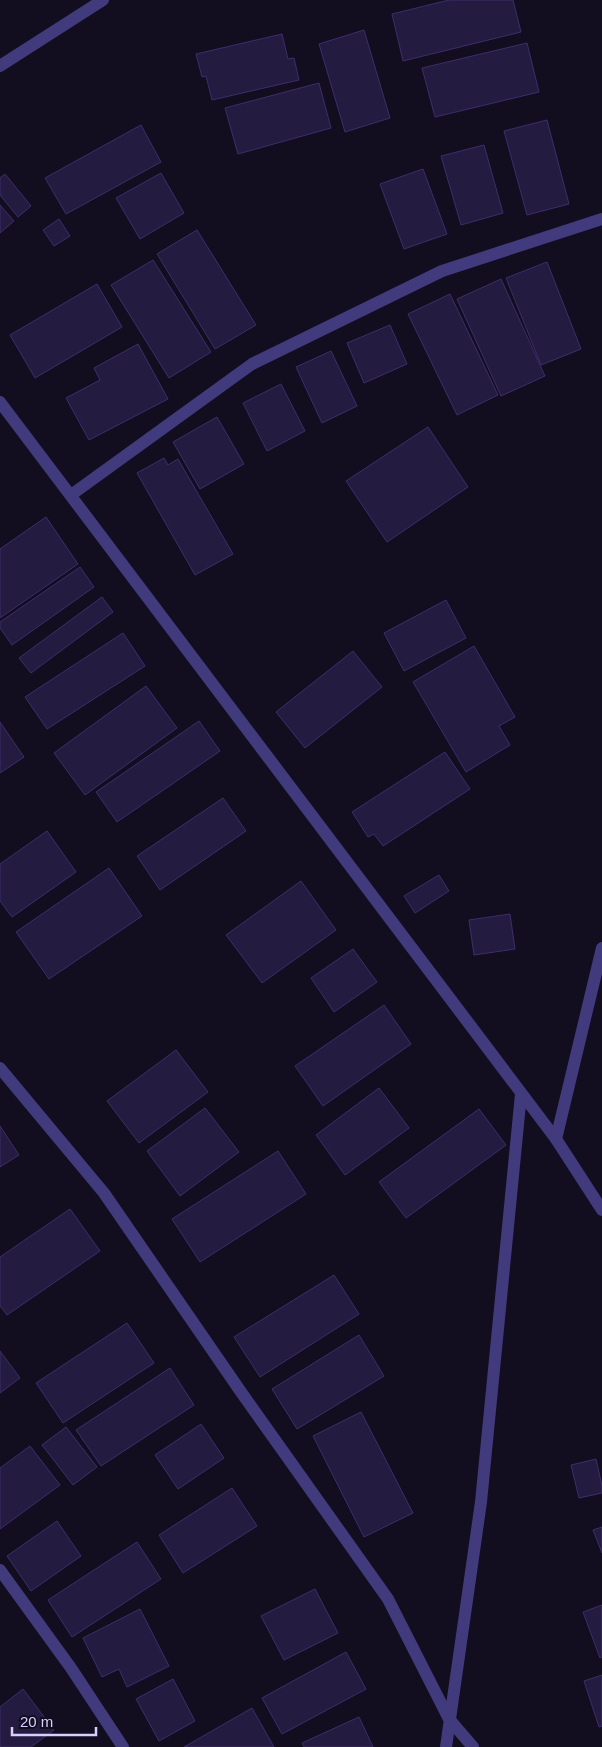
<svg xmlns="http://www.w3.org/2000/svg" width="602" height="1747" font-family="Arial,sans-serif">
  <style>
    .building { fill: #241b40; stroke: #3d2e6b }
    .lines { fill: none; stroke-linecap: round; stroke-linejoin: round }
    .minor { stroke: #413b7d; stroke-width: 12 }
  </style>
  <rect width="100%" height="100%" fill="#120e20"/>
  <g class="building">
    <polygon points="449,0 513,0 521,32 403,61 392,14"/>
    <polygon points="364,30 390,118 345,132 319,44"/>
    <polygon points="282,34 288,59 294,58 299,80 212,100 206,76 202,77 196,54"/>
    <polygon points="527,43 539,92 435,117 422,68"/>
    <polygon points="319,83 331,128 238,154 225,108"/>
    <polygon points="547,120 569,204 527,215 504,131"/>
    <polygon points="141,125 161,162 66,214 45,178"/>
    <polygon points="484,145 503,213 461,225 441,156"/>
    <polygon points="423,169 447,234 404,249 380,184"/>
    <polygon points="161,173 184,213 140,239 116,198"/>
    <polygon points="5,174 31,206 18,217 0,195 0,178"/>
    <polygon points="0,205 14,221 0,233"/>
    <polygon points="59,219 70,236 54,246 43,230"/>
    <polygon points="197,230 256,325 215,349 157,254"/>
    <polygon points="153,260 211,352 169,378 111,285"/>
    <polygon points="547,262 581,349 541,365 506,278"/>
    <polygon points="501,279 545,376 501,396 457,299"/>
    <polygon points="97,284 122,327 35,378 10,335"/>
    <polygon points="450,294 498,395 457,415 408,314"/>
    <polygon points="390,325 407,364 364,383 347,343"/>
    <polygon points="138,344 168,399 89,440 66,398 100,380 94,368"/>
    <polygon points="331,351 357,406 322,423 296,367"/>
    <polygon points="281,384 305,431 267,451 243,403"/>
    <polygon points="217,417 244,464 200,489 173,442"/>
    <polygon points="428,427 468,487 387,542 346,481"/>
    <polygon points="164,458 168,465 178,459 233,554 195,575 137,473"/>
    <polygon points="46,517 78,564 0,618 0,549"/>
    <polygon points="80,567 94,587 12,645 0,628 0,622"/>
    <polygon points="102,597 113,612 31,673 19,658"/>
    <polygon points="446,600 466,638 404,671 384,633"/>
    <polygon points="123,633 145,666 47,729 25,697"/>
    <polygon points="474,646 515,717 499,726 510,745 466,772 413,682"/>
    <polygon points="353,651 382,687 305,748 276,712"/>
    <polygon points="146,686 177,728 85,795 54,753"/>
    <polygon points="199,721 220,751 117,822 96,792"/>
    <polygon points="0,722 24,757 0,773"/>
    <polygon points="445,752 470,789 383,846 374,834 368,837 352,812"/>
    <polygon points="223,798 246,831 160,890 137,856"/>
    <polygon points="47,831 76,872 12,917 0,901 0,864"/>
    <polygon points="109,868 142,916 49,979 16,932"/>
    <polygon points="439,875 449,891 415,913 404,896"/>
    <polygon points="301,881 336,930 262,983 226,935"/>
    <polygon points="510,914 515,949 474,955 469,920"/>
    <polygon points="353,949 377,982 334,1012 311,978"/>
    <polygon points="384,1005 411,1044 323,1106 295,1066"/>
    <polygon points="176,1050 208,1092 139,1143 107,1101"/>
    <polygon points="379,1088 409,1128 345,1175 316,1135"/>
    <polygon points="205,1108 239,1152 180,1196 147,1151"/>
    <polygon points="479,1109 506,1145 406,1218 379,1182"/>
    <polygon points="0,1126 19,1155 0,1167"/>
    <polygon points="278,1151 306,1194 200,1262 172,1219"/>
    <polygon points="70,1209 100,1251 7,1315 0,1306 0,1257"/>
    <polygon points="334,1275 359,1314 260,1377 234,1337"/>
    <polygon points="127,1323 154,1363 63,1423 36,1383"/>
    <polygon points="359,1335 384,1376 297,1429 272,1389"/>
    <polygon points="0,1351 20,1378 0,1393"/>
    <polygon points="170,1368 194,1405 101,1466 76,1430"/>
    <polygon points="361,1412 413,1513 364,1537 313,1436"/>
    <polygon points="201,1424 224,1458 178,1489 155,1455"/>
    <polygon points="66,1427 97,1467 73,1485 42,1445"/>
    <polygon points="30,1446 60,1485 0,1529 0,1468"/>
    <polygon points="596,1459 602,1486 602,1493 579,1498 571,1465"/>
    <polygon points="232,1488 257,1526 183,1573 159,1535"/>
    <polygon points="57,1521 81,1556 31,1591 7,1556"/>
    <polygon points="602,1527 602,1553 593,1530"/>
    <polygon points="137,1542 161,1579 72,1637 48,1600"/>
    <polygon points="315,1589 338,1633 284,1660 261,1616"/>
    <polygon points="602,1605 602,1657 600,1658 583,1612"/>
    <polygon points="140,1609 169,1666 127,1687 119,1669 102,1677 83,1638"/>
    <polygon points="346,1652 366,1689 282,1734 262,1698"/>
    <polygon points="602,1675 602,1726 599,1727 584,1681"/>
    <polygon points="173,1679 195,1721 159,1741 136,1699"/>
    <polygon points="23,1689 54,1730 31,1747 0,1747 0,1707"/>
    <polygon points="252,1708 274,1747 184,1747"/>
    <polygon points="359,1717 373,1747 304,1747 302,1743"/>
  </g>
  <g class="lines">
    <g class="minor">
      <polyline points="0,66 103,0"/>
      <polyline points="0,402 556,1139 602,1210"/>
      <polyline points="71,495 252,364 442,271 602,219"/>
      <polyline points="0,1068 104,1193 241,1392 388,1599 449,1719 473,1747"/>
      <polyline points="556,1139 602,948"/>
      <polyline points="0,1570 71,1668 123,1747"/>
      <polyline points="446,1747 481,1502 521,1094"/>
    </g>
  </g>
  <path d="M12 1727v8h84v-8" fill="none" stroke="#d7d0fd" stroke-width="2.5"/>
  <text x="20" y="1727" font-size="15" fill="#d7d0fd" stroke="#120e20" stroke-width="4" paint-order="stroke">20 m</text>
</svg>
